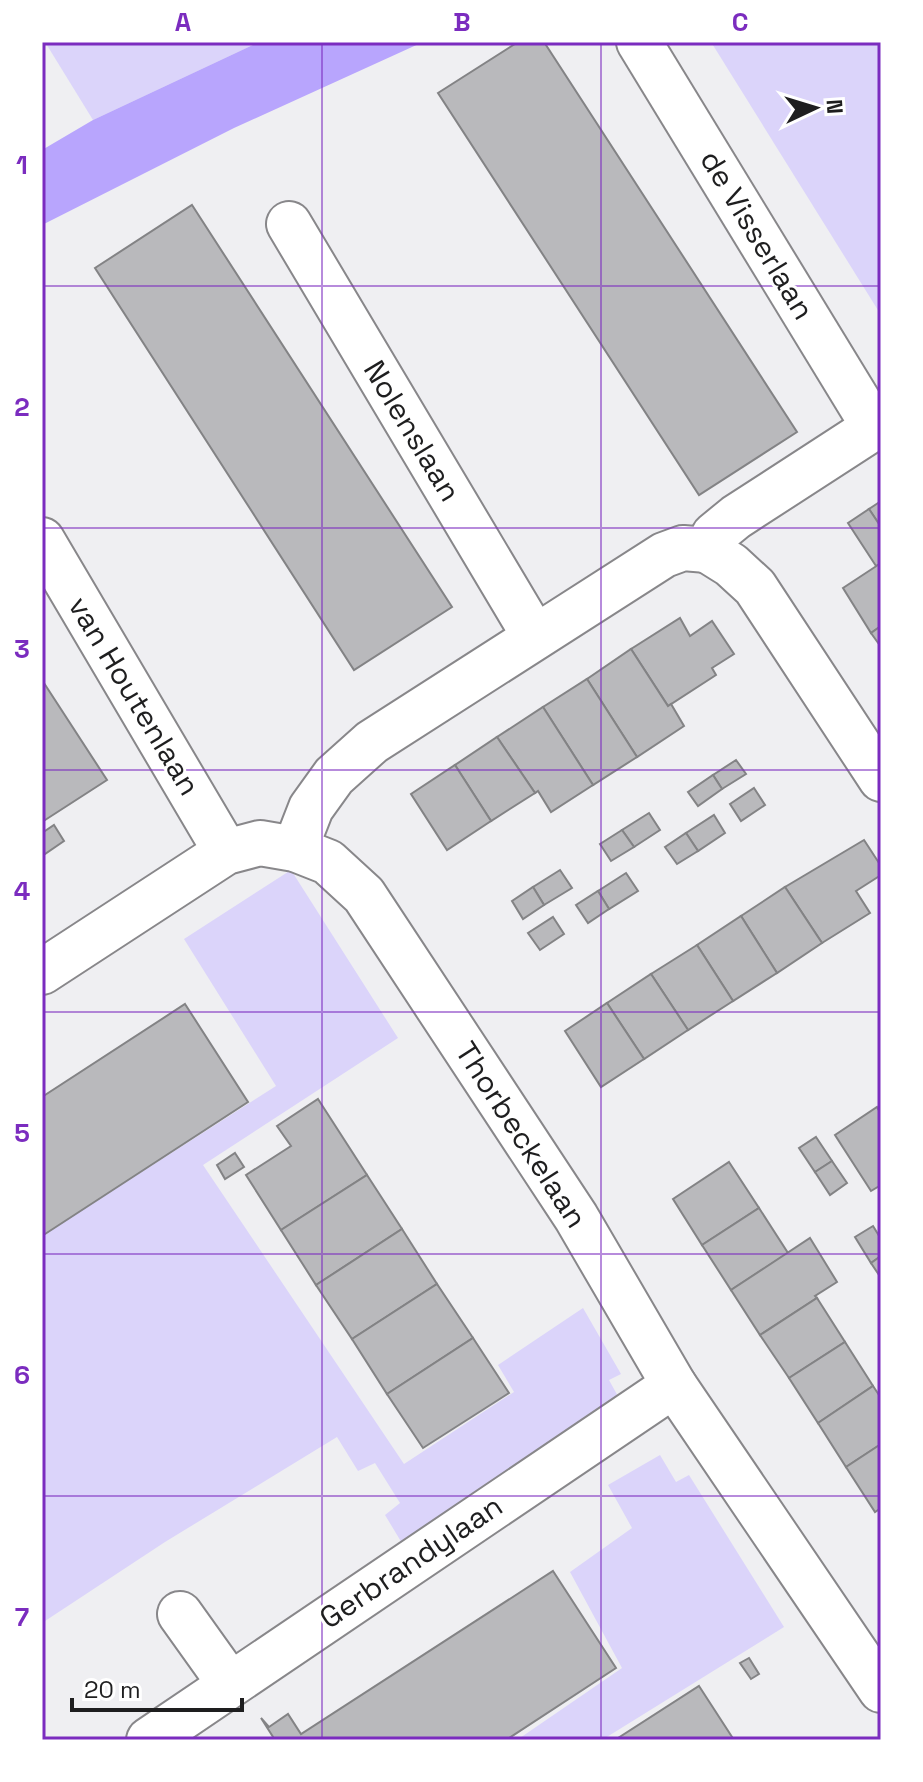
<svg xmlns="http://www.w3.org/2000/svg" width="923" height="1782" font-family="'Space Grotesk',sans-serif">
  <style>
    .green { fill: #dbd4fa }
    .water { fill: #b8a5fd }
    .building { fill: #b9b9bc; stroke: #838385; stroke-width: 2 }
    .lines { fill: none; stroke-linecap: round; stroke-linejoin: round }
    .minor-casing { stroke: #88878a; stroke-width: 48 }
    .minor { stroke: #fff; stroke-width: 44 }
    .grid { fill: none; stroke: #7b2cbf; stroke-width: 2; stroke-opacity: 0.55 }
    .labels { text-anchor: middle; stroke-width: 6; stroke-linejoin: round; paint-order: stroke }
    .street-label { font-size: 30px; fill: #1e1e1f; stroke: #fff }
    .neatline { fill: none; stroke: #7b2cbf; stroke-width: 3 }
    .grid-label { font-size: 26px; text-anchor: middle; font-weight: bold; fill: #7b2cbf }
  </style>
  <rect width="100%" height="100%" fill="#efeff2"/>
  <g class="green">
    <polygon points="45,42 259,42 93,120"/>
    <polygon points="711,42 881,42 881,315"/>
    <polygon points="291,870 398,1038 203,1165 404,1464 514,1392 498,1365 583,1308 621,1374 609,1380 625,1409 408,1553 385,1515 400,1503 375,1463 358,1471 337,1437 165,1542 42,1623 42,1236 276,1086 184,939"/>
    <polygon points="660,1455 676,1482 689,1475 784,1627 602,1740 517,1740 622,1668 570,1572 632,1528 608,1485"/>
  </g>
  <polygon class="water" points="259,42 423,42 234,128 42,225 42,150 93,120"/>
  <g class="building">
    <polygon points="518,42 544,42 797,432 699,495 438,93"/>
    <polygon points="192,205 452,607 354,670 95,268"/>
    <polygon points="881,501 881,527 869,509"/>
    <polygon points="869,509 881,527 881,563 876,566 848,523"/>
    <polygon points="881,563 881,626 871,633 843,588"/>
    <polygon points="680,618 690,636 712,621 734,654 712,668 716,675 668,706 631,649"/>
    <polygon points="881,626 881,647 871,633"/>
    <polygon points="631,649 668,706 671,704 684,726 637,757 587,679"/>
    <polygon points="587,679 637,757 593,785 543,707"/>
    <polygon points="42,680 107,780 42,822"/>
    <polygon points="543,707 593,785 551,812 538,791 535,793 497,737"/>
    <polygon points="497,737 535,793 491,821 455,765"/>
    <polygon points="736,760 746,774 722,789 713,775"/>
    <polygon points="455,765 491,821 447,850 411,794"/>
    <polygon points="713,775 722,789 698,806 688,792"/>
    <polygon points="754,788 765,805 741,821 730,804"/>
    <polygon points="649,813 660,830 634,847 622,830"/>
    <polygon points="714,815 725,833 698,851 686,833"/>
    <polygon points="54,825 64,841 42,856 42,833"/>
    <polygon points="622,830 634,847 611,861 600,844"/>
    <polygon points="686,833 698,851 677,864 665,847"/>
    <polygon points="864,840 881,866 881,875 856,891 870,913 822,943 785,887"/>
    <polygon points="560,870 572,888 544,905 533,887"/>
    <polygon points="626,873 638,891 609,909 598,891"/>
    <polygon points="533,887 544,905 523,919 512,901"/>
    <polygon points="785,887 822,943 777,973 741,916"/>
    <polygon points="598,891 609,909 588,923 576,905"/>
    <polygon points="741,916 777,973 733,1001 697,945"/>
    <polygon points="553,917 564,934 540,950 528,933"/>
    <polygon points="697,945 733,1001 688,1030 651,974"/>
    <polygon points="651,974 688,1030 644,1059 607,1003"/>
    <polygon points="607,1003 644,1059 601,1087 565,1031"/>
    <polygon points="185,1004 248,1102 42,1236 42,1097"/>
    <polygon points="318,1099 367,1175 281,1230 246,1175 291,1146 277,1126"/>
    <polygon points="877,1107 881,1114 881,1185 871,1191 835,1135"/>
    <polygon points="816,1137 832,1161 815,1172 799,1148"/>
    <polygon points="235,1153 244,1167 225,1179 217,1165"/>
    <polygon points="832,1161 847,1183 830,1195 815,1172"/>
    <polygon points="729,1162 759,1208 702,1245 673,1199"/>
    <polygon points="367,1175 402,1229 316,1285 281,1230"/>
    <polygon points="759,1208 788,1253 731,1290 702,1245"/>
    <polygon points="873,1226 881,1239 881,1256 871,1263 855,1237"/>
    <polygon points="402,1229 437,1284 352,1339 316,1285"/>
    <polygon points="810,1238 837,1282 815,1296 817,1298 760,1335 731,1290"/>
    <polygon points="881,1256 881,1278 871,1263"/>
    <polygon points="437,1284 473,1338 387,1394 352,1339"/>
    <polygon points="817,1298 845,1342 789,1378 760,1335"/>
    <polygon points="473,1338 509,1393 423,1448 387,1394"/>
    <polygon points="845,1342 873,1386 818,1423 789,1378"/>
    <polygon points="873,1386 881,1398 881,1444 846,1467 818,1423"/>
    <polygon points="881,1444 881,1508 875,1512 846,1467"/>
    <polygon points="553,1571 616,1668 506,1740 275,1740 261,1718 269,1727 288,1714 301,1734"/>
    <polygon points="749,1658 759,1674 751,1679 740,1663"/>
    <polygon points="699,1686 734,1740 615,1740"/>
  </g>
  <g class="lines">
    <g class="minor-casing">
      <g id="minor">
        <polyline points="639,42 874,427"/>
        <polyline points="289,224 535,637"/>
        <polyline points="42,540 226,852"/>
        <polyline points="707,550 731,565 755,587 881,779"/>
        <polyline points="295,849 311,808 334,776 372,742 664,555 683,548 707,550 714,535 736,517 881,423"/>
        <polyline points="42,972 226,852 260,843 295,849 328,862 364,895 576,1217 674,1385 881,1690"/>
        <polyline points="180,1614 230,1684"/>
        <polyline points="149,1740 674,1385"/>
      </g>
    </g>
    <use href="#minor" class="minor"/>
  </g>
  <path class="grid" d="M322 42V1740M601 42V1740M42 286H881M42 528H881M42 770H881M42 1012H881M42 1254H881M42 1496H881"/>
  <g class="labels">
    <g class="street-label">
      <text transform="translate(757 235) rotate(59)" y="10">de Visserlaan</text>
      <text transform="translate(412 431) rotate(59)" y="10">Nolenslaan</text>
      <text transform="translate(134 696) rotate(59)" y="10">van Houtenlaan</text>
      <text transform="translate(521 1135) rotate(57)" y="10">Thorbeckelaan</text>
      <text transform="translate(411 1562) rotate(-34)" y="10">Gerbrandylaan</text>
    </g>
  </g>
  <rect width="923" height="1782" fill="none" stroke="#ffffff" stroke-width="88"/>
  <g transform="translate(815 108) rotate(86)" stroke="#ffffff" stroke-width="6" paint-order="stroke">
  <path d="M0-6L14 30L0 20L-14 30Z" fill="#1e1e1f"/>
  <text y="-12" font-size="22" font-weight="bold" text-anchor="middle" fill="#1e1e1f">N</text>
  </g>
  <path d="M72 1698v12h170v-12" fill="none" stroke="#1e1e1f" stroke-width="4"/>
  <text x="84" y="1698" font-size="24" fill="#1e1e1f" stroke="#ffffff" stroke-width="6" paint-order="stroke">20 m</text>
  <rect x="44" y="44" width="835" height="1694" class="neatline"/>
  <g class="grid-label">
    <text x="183" y="31">A</text>
    <text x="462" y="31">B</text>
    <text x="740" y="31">C</text>
    <text x="22" y="174">1</text>
    <text x="22" y="416">2</text>
    <text x="22" y="658">3</text>
    <text x="22" y="900">4</text>
    <text x="22" y="1142">5</text>
    <text x="22" y="1384">6</text>
    <text x="22" y="1626">7</text>
  </g>
</svg>
